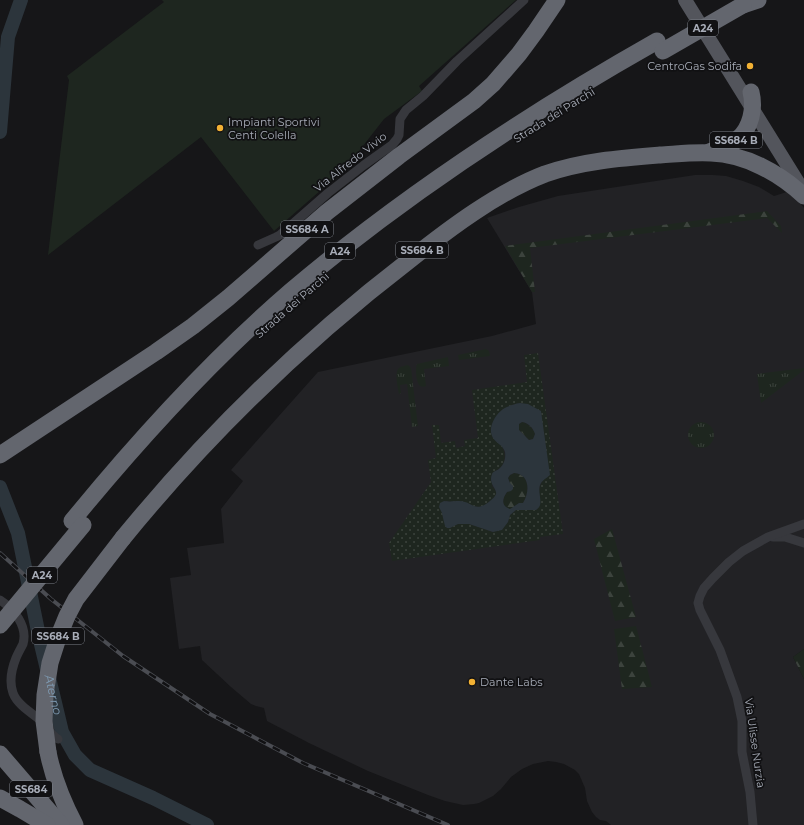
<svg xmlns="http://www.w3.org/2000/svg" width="804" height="825" font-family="Montserrat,sans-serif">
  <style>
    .built { fill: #222225 }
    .grass { fill: url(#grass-tufts) }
    .forest { fill: url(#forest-firs) }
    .park { fill: url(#park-dots); fill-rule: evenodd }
    .pitch { fill: #1e261f }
    .water { fill: #2c353c; fill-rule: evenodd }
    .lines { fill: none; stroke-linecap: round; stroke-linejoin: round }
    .river { stroke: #2c353c; stroke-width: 14 }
    .street { stroke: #37383d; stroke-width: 9 }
    .primary { stroke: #53555c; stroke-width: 14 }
    .highway { stroke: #63666e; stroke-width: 17 }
    .rail-casing { stroke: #4a4c52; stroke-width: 4 }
    .rail { stroke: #111113; stroke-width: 2.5; stroke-dasharray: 8; stroke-linecap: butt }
    .highway-bridge { stroke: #63666e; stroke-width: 17 }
    .poi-dot { fill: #f2b134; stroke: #111113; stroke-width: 1.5 }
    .labels { text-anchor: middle; stroke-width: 3.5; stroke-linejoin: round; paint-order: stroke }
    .shield { fill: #111113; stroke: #7b7e86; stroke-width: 1 }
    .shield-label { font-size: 10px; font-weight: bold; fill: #a8adb8 }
    .poi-label { font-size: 11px; fill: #a8adb8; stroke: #111113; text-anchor: start }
    .street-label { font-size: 11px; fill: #a8adb8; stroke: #111113 }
    .water-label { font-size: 12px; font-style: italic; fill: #7f9bb3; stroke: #111113 }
  </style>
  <defs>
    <pattern id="grass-tufts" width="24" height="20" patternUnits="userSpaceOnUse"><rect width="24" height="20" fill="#1e261f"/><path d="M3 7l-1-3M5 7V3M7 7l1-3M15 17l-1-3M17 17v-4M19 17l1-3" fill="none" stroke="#3c433d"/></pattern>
    <pattern id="forest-firs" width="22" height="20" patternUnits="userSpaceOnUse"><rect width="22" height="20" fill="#1e261f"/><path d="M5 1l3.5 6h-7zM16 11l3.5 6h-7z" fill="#3c433d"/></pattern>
    <pattern id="park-dots" width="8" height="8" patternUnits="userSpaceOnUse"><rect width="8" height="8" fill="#1e261f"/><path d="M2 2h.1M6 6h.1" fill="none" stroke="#3c433d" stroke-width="1.8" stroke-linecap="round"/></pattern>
  </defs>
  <rect width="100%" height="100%" fill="#161618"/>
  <polygon class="built" points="695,175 713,175 726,176 743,181 759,187 774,196 790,191 804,208 804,649 793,657 804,679 804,825 611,825 606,821 600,820 596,817 592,812 587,801 585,788 579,774 575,770 564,764 556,762 548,761 533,764 522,769 511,777 501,789 493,796 479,803 474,804 463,805 445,801 428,795 368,771 309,743 267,721 264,708 256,706 251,704 231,687 202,660 200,646 179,649 170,578 191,575 187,548 224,543 221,509 243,481 231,470 318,372 492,336 536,324 532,292 487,218 519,207 558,196"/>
  <g class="grass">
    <polygon points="486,349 489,351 490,356 459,360 458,355"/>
    <path d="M448 357 449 366 424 369 426 386C424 387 422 387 420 386 416 383 415 368 417 364Z"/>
    <path d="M408 365 411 368 418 426 412 427 407 384 400 385 401 393 399 394C398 388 394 372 399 368 401 366 405 366 408 365Z"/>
    <polygon points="804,368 804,370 761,403 757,374"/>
    <circle cx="701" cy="435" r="13"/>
  </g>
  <g class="forest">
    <polygon points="767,211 781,226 782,233 767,218 530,248 535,292 532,292 505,246"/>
    <path d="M522 422C528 423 533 428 535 434L533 439 529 440 519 430V424Z"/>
    <path d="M514 473C530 474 530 492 523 503H519L510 510C501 506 502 499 507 492L511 491 510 483 508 478 510 475Z"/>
    <polygon points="612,529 636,617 615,621 594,539"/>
    <polygon points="636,626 652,687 622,689 614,629"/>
    <polygon points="804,649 804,679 793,657"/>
  </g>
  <path class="park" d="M538 353 563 534 540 537V540L392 561 389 543 431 482 428 460 436 458 432 425H439L441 443 455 441 456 448 465 446 464 440 478 438 472 390 527 382 524 355ZM520 403 541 411 544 479C538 487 539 492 540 501L524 510H516L510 515 508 522 493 532 470 524H458L443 518 444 501 452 502 460 501 473 506 479 507 485 505 494 498 496 495V491L492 486 495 471C506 466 507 454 501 445L503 409 512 405Z"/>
  <polygon class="pitch" points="162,0 516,0 419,86 422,91 384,119 345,169 274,231 201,137 48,255 69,80 67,76 164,2"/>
  <path class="water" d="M520 403 528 404 541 411 550 475C547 478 542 480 540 485 537 493 545 505 536 510H516L510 515 508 522 502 530 493 532 469 524H458L450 528H447L445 526 443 518 442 513 439 507 440 503 444 501C452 502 453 501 459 501 473 501 474 514 490 501 492 499 495 497 496 494 497 488 488 484 492 474 493 471 496 471 499 469 504 465 506 458 505 452 503 445 497 444 493 438 487 428 495 415 503 409 508 406 514 404 520 403ZM522 422C529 423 533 428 535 434L533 439 529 440 519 430V424ZM514 473C530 474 530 492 523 503H519L510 509C501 506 502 499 507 492L511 491 513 489V486L510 483 508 478 510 475Z"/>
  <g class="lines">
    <g class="river">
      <polyline points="0,132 8,37 21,0"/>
      <path id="s1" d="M0 487 18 533 39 636 62 732 75 755 90 770 153 798 207 825"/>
    </g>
    <g class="street">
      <polyline points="258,245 276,237 280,235 328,193 364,165 392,145 397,139 399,135 400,119 406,110 423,96 457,61 524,0"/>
      <polyline points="773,537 785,537 804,543"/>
      <path d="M0 600C14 609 28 626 23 644 21 648 18 653 16 658 12 668 9 682 13 693 17 704 30 712 39 719 45 725 50 734 58 739"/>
      <polyline points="753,825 750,792 742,752 742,721 737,697 720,650 700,610 698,603 700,596 704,588 713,578 729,562 743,551 768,537 804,524"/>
    </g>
    <polyline class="primary" points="685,0 804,192"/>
    <g class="highway">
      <polyline points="743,5 758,0"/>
      <path d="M709 152C718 149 730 146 738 139 751 128 755 108 751 92"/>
      <polyline points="0,455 156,352 193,326 228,298 327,212 399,156 474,101 493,84 519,54 536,31 557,0"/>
      <path d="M72 521C139 439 211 360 291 291 404 195 528 114 657 41"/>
      <path d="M123 538C208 434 304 341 411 259 450 228 498 192 545 174 582 161 622 158 660 155 677 154 694 152 711 153 745 154 779 173 804 196"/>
      <path d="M48 752C53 778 63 802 75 825"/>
      <polyline points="0,754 61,825"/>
      <polyline points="0,798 20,809 47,825"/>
    </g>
    <g class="rail-casing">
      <polyline id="rail" points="0,553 51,599 123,656 210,714 303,763 448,825"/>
    </g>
    <use href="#rail" class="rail"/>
    <g class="highway-bridge">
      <polyline points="663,51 743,5"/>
      <polyline points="0,625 83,525"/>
      <polyline points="48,752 44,721 45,695 50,663 58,638 67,616 76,599 123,538"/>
    </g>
  </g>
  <g class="poi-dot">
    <circle cx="750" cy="66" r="4"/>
    <circle cx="220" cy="128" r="4"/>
    <circle cx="472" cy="682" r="4"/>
  </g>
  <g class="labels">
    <g class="shield">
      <rect x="688" y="20" width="30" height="16" rx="3"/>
      <rect x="710" y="132" width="52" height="16" rx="3"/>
      <rect x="281" y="221" width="52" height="16" rx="3"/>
      <rect x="396" y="242" width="52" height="16" rx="3"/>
      <rect x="325" y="243" width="30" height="16" rx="3"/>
      <rect x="27" y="567" width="30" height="16" rx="3"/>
      <rect x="32" y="628" width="52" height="16" rx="3"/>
      <rect x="10" y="781" width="42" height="16" rx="3"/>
    </g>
    <g class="shield-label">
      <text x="703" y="32">A24</text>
      <text x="736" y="144">SS684 B</text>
      <text x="307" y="233">SS684 A</text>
      <text x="422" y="254">SS684 B</text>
      <text x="340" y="255">A24</text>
      <text x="42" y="579">A24</text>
      <text x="58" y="640">SS684 B</text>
      <text x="31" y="793">SS684</text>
    </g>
    <g class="poi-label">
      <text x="742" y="70" text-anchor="end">CentroGas Sodifa</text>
      <text x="228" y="126">Impianti Sportivi<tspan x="228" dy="13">Centi Colella</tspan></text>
      <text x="480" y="686">Dante Labs</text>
    </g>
    <g class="street-label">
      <text transform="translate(554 115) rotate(-32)" y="4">Strada dei Parchi</text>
      <text transform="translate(350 162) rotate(-38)" y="4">Via Alfredo Vivio</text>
      <text transform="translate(292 305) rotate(-41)" y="4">Strada dei Parchi</text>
      <text transform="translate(755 743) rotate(82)" y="4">Via Ulisse Nurzia</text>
    </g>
    <g class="water-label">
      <text dy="4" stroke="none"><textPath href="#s1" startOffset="215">Aterno</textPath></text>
    </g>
  </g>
</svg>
